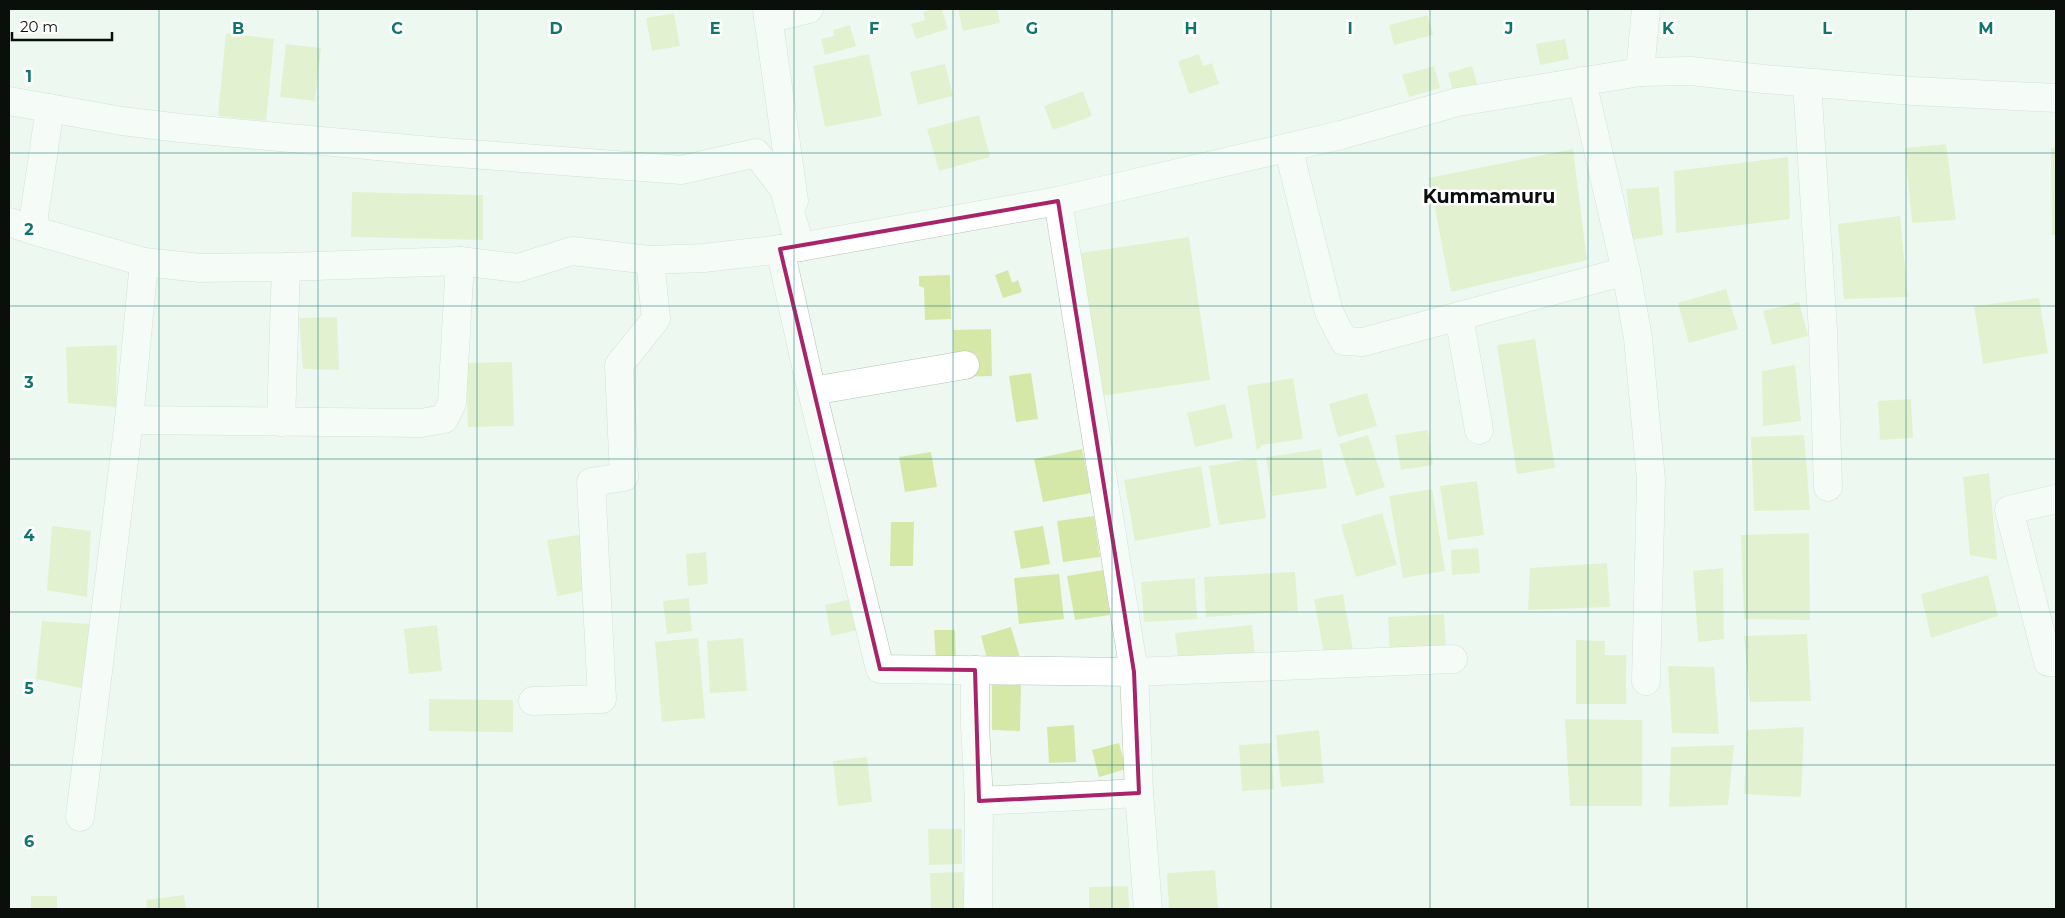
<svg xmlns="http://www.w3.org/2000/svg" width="2065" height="918" font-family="Montserrat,sans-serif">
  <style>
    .building { fill: #d6e8a8 }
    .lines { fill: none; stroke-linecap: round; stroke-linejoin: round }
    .minor-casing { stroke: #b6c2b9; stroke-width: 29 }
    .secondary-casing { stroke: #b6c2b9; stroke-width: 29 }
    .minor { stroke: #fff; stroke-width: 28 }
    .secondary { stroke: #fff; stroke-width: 28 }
    .marked { fill: none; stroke: #a9236b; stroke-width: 4; stroke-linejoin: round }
    .grid { fill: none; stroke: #0f766e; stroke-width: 1; stroke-opacity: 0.55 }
    .labels { text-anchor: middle; stroke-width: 5; stroke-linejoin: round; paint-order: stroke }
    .quarter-label { font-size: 19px; font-weight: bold; fill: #0b0f0c; stroke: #fff }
    .grid-label { font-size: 16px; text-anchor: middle; font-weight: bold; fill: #0f766e; stroke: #fff; stroke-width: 5; stroke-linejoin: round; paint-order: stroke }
  </style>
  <rect width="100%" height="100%" fill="#edf9f0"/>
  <g class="building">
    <polygon points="933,9 942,9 948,29 916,39 911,24 925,20 923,12"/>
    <polygon points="958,9 997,9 1000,23 963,31"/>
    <polygon points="674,13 680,46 652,51 646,18"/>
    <polygon points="1428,15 1433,35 1394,45 1389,25"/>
    <polygon points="850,25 856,46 825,55 821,39 834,36 833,30"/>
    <polygon points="226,33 274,39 266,121 218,116"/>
    <polygon points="1565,39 1569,59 1540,65 1536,44"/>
    <polygon points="286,44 321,48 315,101 280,97"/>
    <polygon points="869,54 882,116 825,127 813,66"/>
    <polygon points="1199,54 1203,66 1212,63 1219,84 1189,94 1178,61"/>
    <polygon points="945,64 953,96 918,105 910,72"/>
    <polygon points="1434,66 1440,88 1409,97 1402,75"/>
    <polygon points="1472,66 1479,91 1455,98 1448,73"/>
    <polygon points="1083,91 1092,116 1053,130 1044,106"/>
    <polygon points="979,115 990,157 939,171 927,129"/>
    <polygon points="1946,144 1956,220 1912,223 1905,148"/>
    <polygon points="2051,148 2056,148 2056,235 2052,235"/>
    <polygon points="1573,149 1587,260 1451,292 1429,178"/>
    <polygon points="1788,157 1790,219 1676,233 1674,171"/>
    <polygon points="1659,187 1663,235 1632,240 1626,189"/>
    <polygon points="352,192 483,195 483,240 351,237"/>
    <polygon points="1900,216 1908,297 1844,299 1838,224"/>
    <polygon points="1189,237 1210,380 1101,396 1080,253"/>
    <polygon points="1008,270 1012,283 1018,280 1022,292 1003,298 995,275"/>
    <polygon points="950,275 951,319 925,320 924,288 919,286 919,276"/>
    <polygon points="1726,289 1738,329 1689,343 1678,303"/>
    <polygon points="2039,298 2048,353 1983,364 1974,306"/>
    <polygon points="1799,302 1808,336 1772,345 1763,311"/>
    <polygon points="337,317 339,370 303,369 299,318"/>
    <polygon points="991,329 992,376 954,377 953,330"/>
    <polygon points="1535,339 1555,468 1517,474 1497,345"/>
    <polygon points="117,345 116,407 68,403 66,347"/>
    <polygon points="512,362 514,426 468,427 466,363"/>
    <polygon points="1795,365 1801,421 1763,426 1762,371"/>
    <polygon points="1031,373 1038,419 1016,422 1009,376"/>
    <polygon points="1293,378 1303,439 1262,445 1257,451 1247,386"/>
    <polygon points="1367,393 1377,426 1338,437 1329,404"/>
    <polygon points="1911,399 1913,438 1880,440 1878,401"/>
    <polygon points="1225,404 1233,438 1195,447 1187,413"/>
    <polygon points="1428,430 1433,465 1401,470 1395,435"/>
    <polygon points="1368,435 1385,487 1356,496 1339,444"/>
    <polygon points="1804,435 1810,510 1754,511 1751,437"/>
    <polygon points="1082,449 1091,493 1043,502 1034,459"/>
    <polygon points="1321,449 1327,488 1272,496 1266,457"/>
    <polygon points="931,452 937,487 905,492 899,457"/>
    <polygon points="1256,458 1266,518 1219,525 1209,466"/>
    <polygon points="1201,466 1211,527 1135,541 1124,480"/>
    <polygon points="1989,473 1997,560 1970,555 1963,477"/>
    <polygon points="1477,481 1484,535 1448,540 1440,486"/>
    <polygon points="1432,489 1445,571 1403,578 1389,496"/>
    <polygon points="1382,513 1397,565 1356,577 1341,525"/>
    <polygon points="1094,516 1100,557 1063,562 1057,521"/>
    <polygon points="891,522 914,522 913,566 890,566"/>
    <polygon points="52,526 91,531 87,597 47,590"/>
    <polygon points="1043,526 1050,564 1021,569 1014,531"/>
    <polygon points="1809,533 1810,620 1744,619 1741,535"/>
    <polygon points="584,534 593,589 557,596 547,540"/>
    <polygon points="1478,548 1480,573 1452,575 1451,550"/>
    <polygon points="706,552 708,584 688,586 686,554"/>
    <polygon points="1607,563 1610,607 1528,610 1530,568"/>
    <polygon points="1723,568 1724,639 1698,642 1693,571"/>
    <polygon points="1103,570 1110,615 1075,620 1067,576"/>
    <polygon points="1295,572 1298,611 1206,617 1204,577"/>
    <polygon points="1059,574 1064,619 1019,624 1014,578"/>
    <polygon points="1988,575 1998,616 1931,638 1921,594"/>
    <polygon points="1195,578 1197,619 1144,622 1141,582"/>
    <polygon points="1343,594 1353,650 1324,654 1314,599"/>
    <polygon points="689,598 692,631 667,634 663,601"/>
    <polygon points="852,599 858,630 831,636 825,605"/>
    <polygon points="1444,614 1446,650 1390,653 1388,617"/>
    <polygon points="42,621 92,624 85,689 36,679"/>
    <polygon points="437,625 442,671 409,674 404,629"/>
    <polygon points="1252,625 1255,657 1179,665 1175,633"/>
    <polygon points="1011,627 1021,661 988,662 981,636"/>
    <polygon points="934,630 955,630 956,661 936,662"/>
    <polygon points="1807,634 1811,701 1750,702 1744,636"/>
    <polygon points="698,638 705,718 662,722 655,642"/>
    <polygon points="743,638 747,691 710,693 707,641"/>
    <polygon points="1576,640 1605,641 1605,655 1626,655 1626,704 1576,704"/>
    <polygon points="1668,666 1714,667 1719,734 1672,733"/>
    <polygon points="992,682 1021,683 1020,731 992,730"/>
    <polygon points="429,699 513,700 513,732 429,731"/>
    <polygon points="1565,719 1642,720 1642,806 1570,806"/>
    <polygon points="1074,725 1076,762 1049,763 1047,727"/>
    <polygon points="1804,727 1801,797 1744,794 1747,730"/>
    <polygon points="1319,730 1324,783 1281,787 1276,735"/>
    <polygon points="1119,743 1126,769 1099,777 1092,750"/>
    <polygon points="1271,743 1274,789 1242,791 1239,745"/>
    <polygon points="1734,745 1728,805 1669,807 1671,747"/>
    <polygon points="867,757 872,802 838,806 833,761"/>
    <polygon points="928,829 962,829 962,864 929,865"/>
    <polygon points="1215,870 1218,909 1169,909 1167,873"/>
    <polygon points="963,872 965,909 931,909 930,873"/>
    <polygon points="1128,886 1129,909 1089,909 1089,887"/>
    <polygon points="184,895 186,909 147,909 146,900"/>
    <rect x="31" y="896" width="26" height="13"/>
  </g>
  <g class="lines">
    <g class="minor-casing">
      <g id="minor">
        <polyline points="767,9 794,201"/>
        <polyline points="768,19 809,9"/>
        <polyline points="1640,72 1646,9"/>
        <polyline points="1582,81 1626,271 1638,338 1651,480 1646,681"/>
        <polyline points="1807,83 1823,331 1828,487"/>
        <polyline points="9,101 122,121 180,128 431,151 681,170 756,153 784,189 800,247"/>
        <polyline points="1288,147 1329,312 1344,341 1363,342 1626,271"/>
        <polyline points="1058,201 1134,672 1139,793 1148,909"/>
        <polyline points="32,230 50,108"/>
        <polyline points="780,249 808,375 880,669 1134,672 1453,659"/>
        <polyline points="1459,316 1479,430"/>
        <polyline points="812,391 965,365"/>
        <polyline points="129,420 421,423 444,419 452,403 460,261"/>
        <polyline points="281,422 286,267"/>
        <polyline points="2056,499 2009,510 2048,662 2056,662"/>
        <polyline points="975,670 975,725 979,801"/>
        <polyline points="533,701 602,699 591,482 624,477 619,365 656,319 650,260"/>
        <polyline points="80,817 129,420 144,262"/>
        <polyline points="978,909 979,801 1139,793"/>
      </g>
    </g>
    <g class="secondary-casing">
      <polyline id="secondary" points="9,222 32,230 144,262 200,268 286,267 460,261 518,268 572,251 650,260 704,258 800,247 1058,201 1341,135 1458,102 1640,72 1691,71 1764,79 1913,91 2056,98"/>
    </g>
    <use href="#minor" class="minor"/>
    <use href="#secondary" class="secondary"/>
  </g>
  <path d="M0 0H2065V918H0ZM1058 201 1134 672 1139 793 979 801 975 670 880 669 780 249Z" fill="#edf9f0" fill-opacity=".55" fill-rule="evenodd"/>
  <path class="marked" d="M1058 201 1134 672 1139 793 979 801 975 670 880 669 780 249Z"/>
  <path class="grid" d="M159 9V909M318 9V909M477 9V909M635 9V909M794 9V909M953 9V909M1112 9V909M1271 9V909M1430 9V909M1588 9V909M1747 9V909M1906 9V909M9 153H2056M9 306H2056M9 459H2056M9 612H2056M9 765H2056"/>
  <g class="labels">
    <g class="quarter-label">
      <text x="1489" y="203">Kummamuru</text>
    </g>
  </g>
  <g class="grid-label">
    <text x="238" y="34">B</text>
    <text x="397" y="34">C</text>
    <text x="556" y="34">D</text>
    <text x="715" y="34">E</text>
    <text x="874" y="34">F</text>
    <text x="1032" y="34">G</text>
    <text x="1191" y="34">H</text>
    <text x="1350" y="34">I</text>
    <text x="1509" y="34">J</text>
    <text x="1668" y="34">K</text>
    <text x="1827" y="34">L</text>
    <text x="1986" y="34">M</text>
    <text x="29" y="82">1</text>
    <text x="29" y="235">2</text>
    <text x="29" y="388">3</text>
    <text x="29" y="541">4</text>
    <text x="29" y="694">5</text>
    <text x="29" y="847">6</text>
  </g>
  <rect width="2065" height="918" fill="none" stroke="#0b0f0c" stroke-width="20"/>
  <path d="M12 32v8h100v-8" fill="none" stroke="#0b0f0c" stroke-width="2.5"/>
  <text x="20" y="32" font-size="15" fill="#0b0f0c" stroke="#ffffff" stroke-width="4" paint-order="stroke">20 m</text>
</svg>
